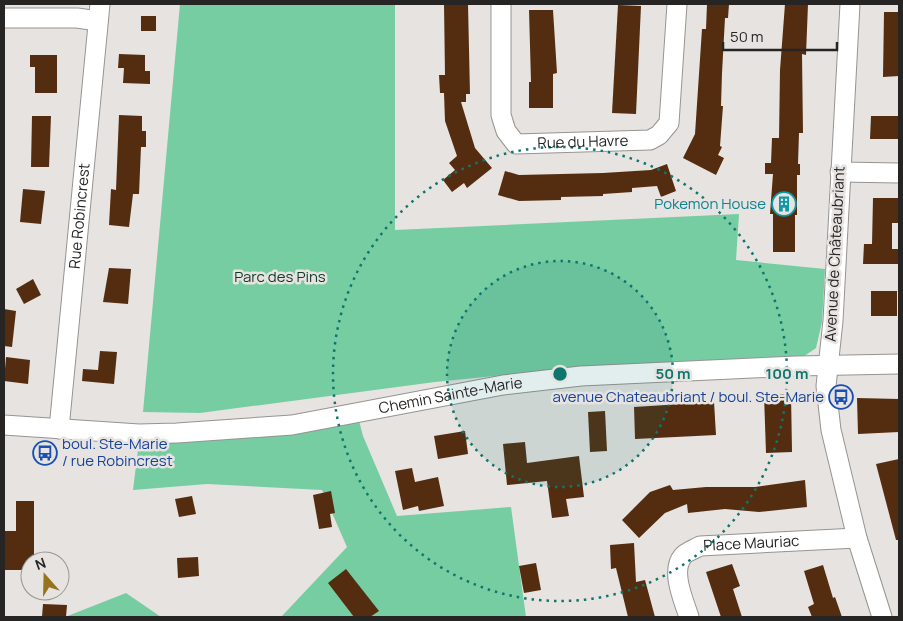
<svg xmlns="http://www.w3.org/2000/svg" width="903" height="621" font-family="Manrope,sans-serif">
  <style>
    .green { fill: #76cda2 }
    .building { fill: #542d10 }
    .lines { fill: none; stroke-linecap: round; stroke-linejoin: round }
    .minor-casing { stroke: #969491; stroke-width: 21 }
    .minor { stroke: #fff; stroke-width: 19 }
    .ring { fill: none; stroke: #0f766e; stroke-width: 2.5; stroke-dasharray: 2.5 5 }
    .labels { text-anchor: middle; stroke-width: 5; stroke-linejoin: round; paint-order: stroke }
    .street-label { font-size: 15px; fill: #262524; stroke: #e6e3e0 }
    .culture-label { font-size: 15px; fill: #0d838f; stroke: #e6e3e0; text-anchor: end }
    .park-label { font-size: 15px; fill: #0e3a28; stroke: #e6e3e0 }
    .transit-label { font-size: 15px; fill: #164399; stroke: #e6e3e0; text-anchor: end }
    .centre { fill: #0f766e; stroke: #e6e3e0; stroke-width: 2.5 }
    .ring-label { font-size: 15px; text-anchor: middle; font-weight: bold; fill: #0f766e; stroke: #e6e3e0; stroke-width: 5; stroke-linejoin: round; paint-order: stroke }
  </style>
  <rect width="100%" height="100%" fill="#e6e3e0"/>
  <g class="green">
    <polygon points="180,4 395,4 395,230 739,214 736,260 825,269 822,322 816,348 800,359 564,369 435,382 200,413 143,412"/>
    <polygon points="357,413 363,436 397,516 511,507 526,617 281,617 347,547 322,490 207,484 133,490 139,442"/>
    <polygon points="126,593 161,617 65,617"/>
  </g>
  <g class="building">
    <polygon points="444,4 468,4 470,94 466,94 466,102 461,102 475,148 492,168 467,188 464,183 452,192 443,180 455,170 449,163 457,156 445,121 444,93 440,93 439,75 445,75"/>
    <polygon points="707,4 729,4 728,18 725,18 722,73 721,106 723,106 720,146 722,147 718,155 724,158 716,175 683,158 695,134 702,29 706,29"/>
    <polygon points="785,4 808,4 806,55 802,54 803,133 799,133 798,164 800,164 800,175 797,175 797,215 795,215 795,252 773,252 773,214 770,214 773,174 765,174 765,163 771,163 772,138 779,138 780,70"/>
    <polygon points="618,5 641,6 636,114 612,113"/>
    <polygon points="529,10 553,10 557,73 553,74 553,108 529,108 529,82 531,82"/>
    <polygon points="884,12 899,12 899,76 883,77"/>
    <rect x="141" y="16" width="15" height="15"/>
    <polygon points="119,54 145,55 145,71 150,71 150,84 123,83 124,68 118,68"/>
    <polygon points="30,55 57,55 57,93 35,93 35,67 30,67"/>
    <polygon points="119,115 142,116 142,131 146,131 146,147 141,147 139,194 133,194 129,227 109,225 111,189 116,190"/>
    <polygon points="32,116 51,116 49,167 31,167"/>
    <polygon points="871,116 899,116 899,139 870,139"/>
    <polygon points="667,164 676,191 661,197 657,186 632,188 632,192 603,194 603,196 561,197 561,200 519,201 498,195 505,171 519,175 603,173 651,170"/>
    <polygon points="23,189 45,191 41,224 20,222"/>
    <polygon points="873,198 898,198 898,223 892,223 892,249 899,249 899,264 863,264 864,244 872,244"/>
    <polygon points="109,268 131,269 128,304 103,302"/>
    <polygon points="33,279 41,295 24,304 16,289"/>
    <rect x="871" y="291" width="26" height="25"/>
    <polygon points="4,309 16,311 12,347 4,346"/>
    <polygon points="100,351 117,352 114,384 82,381 83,369 98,370"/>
    <polygon points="6,357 30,360 28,384 4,381"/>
    <polygon points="791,394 792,452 766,453 764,395"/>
    <polygon points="857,398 899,399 899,432 858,434"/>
    <polygon points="714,402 716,435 635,439 634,407"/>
    <polygon points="605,411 607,451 590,452 588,412"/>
    <polygon points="465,431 468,454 438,459 434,436"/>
    <polygon points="525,442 527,463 579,456 584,497 566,499 569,516 552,518 547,481 507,485 503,444"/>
    <polygon points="899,459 899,540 896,540 876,464"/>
    <polygon points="412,468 415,482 438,477 444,506 419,511 418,506 403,510 395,471"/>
    <polygon points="805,480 807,507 759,512 725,509 688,513 687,504 665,513 639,538 622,520 650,492 670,485 673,490 706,487 755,487"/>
    <polygon points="331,491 335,513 330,514 332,527 319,529 313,495"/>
    <polygon points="192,496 196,514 179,517 175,499"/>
    <polygon points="16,501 34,501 34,561 30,561 30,570 4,570 4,531 16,531"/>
    <polygon points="634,543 636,582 645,580 655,617 628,617 616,568 611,569 610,545"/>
    <polygon points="198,557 199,576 178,578 177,558"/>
    <polygon points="536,563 541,590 524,593 519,566"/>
    <polygon points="732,564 740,586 733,589 742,617 721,617 706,572"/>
    <polygon points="823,565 833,598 835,597 842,617 812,617 808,607 814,604 804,571"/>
    <polygon points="346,569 379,611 370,617 354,617 328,583"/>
    <polygon points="43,604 67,605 66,617 42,617"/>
  </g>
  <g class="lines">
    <g class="minor-casing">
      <g id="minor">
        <path id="s1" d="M501 4V115L506 131 516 144 650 140 659 135 669 123 677 4"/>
        <polyline points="850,4 833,321 826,386 831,430 857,538 882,617"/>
        <polyline points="4,18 77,18 98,21"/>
        <polyline points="840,172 899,173"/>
        <path id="s2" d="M4 425 139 434 177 433 292 425 503 385 581 376 797 366 899 364"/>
        <path id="s3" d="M59 429 100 4"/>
        <path id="s4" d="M689 617C684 601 670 571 683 556 686 552 695 549 700 546L857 538"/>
      </g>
    </g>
    <use href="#minor" class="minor"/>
  </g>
  <circle cx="560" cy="374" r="113" fill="#0f766e" fill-opacity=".12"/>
  <g class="ring">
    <circle cx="560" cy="374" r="113"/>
    <circle cx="560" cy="374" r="227"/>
  </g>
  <defs>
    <g id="building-ring" transform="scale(1.25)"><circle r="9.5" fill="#e6e3e0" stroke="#0f9aa8" stroke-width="1.5"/><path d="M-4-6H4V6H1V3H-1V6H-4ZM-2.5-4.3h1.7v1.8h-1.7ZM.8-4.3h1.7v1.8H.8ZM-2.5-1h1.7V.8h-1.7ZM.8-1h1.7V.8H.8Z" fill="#0f9aa8"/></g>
    <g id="bus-ring" transform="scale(1.25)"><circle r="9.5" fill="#e6e3e0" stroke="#1a4fb4" stroke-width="1.5"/><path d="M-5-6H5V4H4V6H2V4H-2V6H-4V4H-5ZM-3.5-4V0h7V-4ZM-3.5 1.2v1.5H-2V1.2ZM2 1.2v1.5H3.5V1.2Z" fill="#1a4fb4"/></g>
  </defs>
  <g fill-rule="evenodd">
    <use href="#building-ring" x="784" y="204"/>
    <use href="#bus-ring" x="841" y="397"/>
    <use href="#bus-ring" x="45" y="453"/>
  </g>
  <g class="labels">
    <g class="street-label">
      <text dy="5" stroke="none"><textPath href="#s1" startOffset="211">Rue du Havre</textPath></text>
      <text dy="5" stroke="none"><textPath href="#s3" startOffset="214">Rue Robincrest</textPath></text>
      <text transform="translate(835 254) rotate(-87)" y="5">Avenue de Châteaubriant</text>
      <text dy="5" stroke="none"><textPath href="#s2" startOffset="450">Chemin Sainte-Marie</textPath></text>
      <text dy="5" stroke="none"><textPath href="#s4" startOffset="135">Place Mauriac</textPath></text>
    </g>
    <g class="culture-label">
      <text x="766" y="209">Pokemon House</text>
    </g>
    <g class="park-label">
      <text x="280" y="282">Parc des Pins</text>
    </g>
    <g class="transit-label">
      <text x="824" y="402">avenue Chateaubriant / boul. Ste-Marie</text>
      <text x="62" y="449" text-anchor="start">boul. Ste-Marie<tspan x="62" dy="17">/ rue Robincrest</tspan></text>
    </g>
  </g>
  <circle cx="560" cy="374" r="8" class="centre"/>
  <g class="ring-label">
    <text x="673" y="379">50 m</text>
    <text x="787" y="379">100 m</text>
  </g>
  <rect width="903" height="621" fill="none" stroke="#262524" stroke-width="10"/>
  <g transform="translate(45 576) rotate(340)"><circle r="24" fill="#e6e3e0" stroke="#999795"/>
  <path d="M0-4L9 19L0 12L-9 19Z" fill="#96741d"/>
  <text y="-8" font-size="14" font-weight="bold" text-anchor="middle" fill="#262524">N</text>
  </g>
  <path d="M723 42v8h114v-8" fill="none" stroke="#262524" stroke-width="2.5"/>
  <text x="730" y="42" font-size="15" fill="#262524" stroke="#e6e3e0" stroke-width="4" paint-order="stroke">50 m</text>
</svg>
